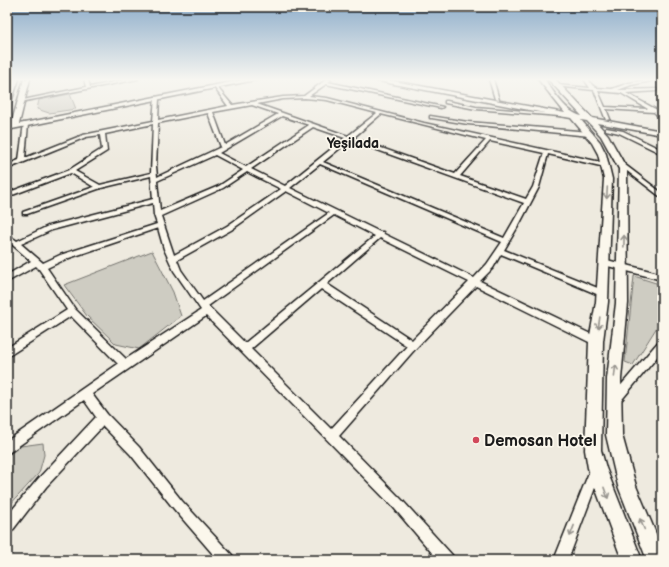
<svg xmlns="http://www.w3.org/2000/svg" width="669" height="567" font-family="'Balsamiq Sans',sans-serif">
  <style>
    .green { fill: #ceccc2; stroke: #75746f }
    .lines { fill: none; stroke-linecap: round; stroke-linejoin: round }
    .minor-casing { stroke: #1c1c1c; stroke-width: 3 }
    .secondary-casing { stroke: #1c1c1c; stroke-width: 3 }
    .minor { fill: #fbf7ec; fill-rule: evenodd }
    .secondary { fill: #fbf7ec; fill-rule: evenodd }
    .oneway { stroke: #97948e }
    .poi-dot { fill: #d1495b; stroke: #fbf7ec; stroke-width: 1.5 }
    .labels { text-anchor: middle; stroke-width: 3.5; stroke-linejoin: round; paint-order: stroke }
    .far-district-label { font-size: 14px; font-weight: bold; fill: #1c1c1c; stroke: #fbf7ec }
    .near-poi-label { font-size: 16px; font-weight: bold; fill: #1c1c1c; stroke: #fbf7ec; text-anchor: start }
  </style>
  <rect width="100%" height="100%" fill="#eeeadf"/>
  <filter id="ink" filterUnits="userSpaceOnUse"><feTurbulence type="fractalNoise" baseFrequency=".025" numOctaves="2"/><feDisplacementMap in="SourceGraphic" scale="8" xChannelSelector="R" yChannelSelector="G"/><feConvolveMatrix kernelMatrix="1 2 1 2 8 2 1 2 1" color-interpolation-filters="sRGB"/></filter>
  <g filter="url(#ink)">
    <g class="green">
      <polygon points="70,94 76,109 49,113 37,109 39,100"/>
      <polygon points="152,251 173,292 181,316 139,349 116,344 87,316 64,285"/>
      <polygon points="634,276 662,285 662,319 633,365 625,362"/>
      <polygon points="43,443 44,455 39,473 7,508 7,456 21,446"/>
    </g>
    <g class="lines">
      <g class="minor-casing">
        <g id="minor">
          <polygon points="84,79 88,79 90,87 128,79 138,79 20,102 18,101 86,87"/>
          <path d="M327 79 331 80 328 82 443 107 441 108 326 84 309 96 327 98 424 123 605 163 608 165 605 167 548 154 539 187 520 223 504 250 605 291 606 293 605 295H599L501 254 493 268 480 281 599 338 601 341 599 344 596 345 593 344 476 286 416 348 339 436 402 500 452 555 454 560H438L394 508 206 316 92 394 107 414 139 447 182 501 232 555 234 560H218L174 509 131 455 103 426 46 487 12 531 7 532V516L38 479 96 417 84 400 7 454V441L118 364 71 316 7 357V348L67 310 39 269 36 266 7 282V275L31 261 7 240V234L17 241 48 226 153 199 151 176 101 188 27 214H23V212L94 187 71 173 7 197V193L69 170 102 149 100 135 86 137 7 169V165L19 160 24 123 28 124 25 158 83 135 153 121 155 97 159 98 158 120 228 106 214 87 216 86 232 105 283 97 304 96ZM305 98 327 100 377 113 348 136 257 104 283 99ZM252 105 278 114 225 145 213 112ZM208 113 221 147 157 177 156 166 158 123ZM381 114 486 140 455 174 353 138ZM282 116 309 125 246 167 219 153ZM153 124 151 173 100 185 75 171 107 151 105 134ZM313 127 345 138 285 186 251 169ZM350 140 524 203 504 238 323 162ZM490 141 544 153 533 187 526 199 460 176ZM215 155 243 170 219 186 160 211 157 181ZM320 164 502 242 487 264 474 278 384 234 383 232H380L290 188ZM247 172 281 189 227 226 174 255 161 216 223 188ZM286 191 329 213 203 301 181 270 177 260 231 230ZM153 203 154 215 157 224 60 255 43 263 21 244 52 230ZM334 215 375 236 245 343 208 306ZM158 228 164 249 174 271 201 310 126 359 75 309 47 268 66 259ZM380 238 469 282 412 340 327 284ZM321 289 407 346 331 429 251 349Z"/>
          <polygon points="489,79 493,79 499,100 495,99"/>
          <path d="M584 79H588L592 85 596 88 612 89 629 83 652 79 651 81 631 85 618 90 657 89 658 90 656 91 626 93 657 110 662 116V120L654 112 606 109 610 119 606 120 594 90 555 86 557 85 590 88ZM598 91 621 93 648 109 605 107Z"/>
          <polygon points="447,101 476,107 571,115 573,116 571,117 476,109 445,103 445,101"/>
          <polygon points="430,116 468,122 590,132 593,134 590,136 468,124 432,118 430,118"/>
          <polygon points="606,128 623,131 662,150 662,154 619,133 606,130"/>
          <polygon points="620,161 662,193 662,198 618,164 618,162"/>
          <polygon points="603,259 662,274 662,280 600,264 599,262"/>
          <polygon points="662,340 662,351 619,403 615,405 611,403 610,400 611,397 659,341"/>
          <polygon points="596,463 600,465 602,469 568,560 554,560 592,465"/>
        </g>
      </g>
      <g class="secondary-casing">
        <g id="secondary">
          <polygon points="13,79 19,79 10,105 7,107 7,96"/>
          <polygon points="24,79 30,79 19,124 246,79 260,79 7,130 7,126 11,125"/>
          <path d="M368 79H383L565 113 538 79H544C554 92 566 113 582 116L548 79H555L592 118 662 131V135L597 123 608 135 627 169 628 303 621 379 622 435 636 486 662 548V560H647L618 486 606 435 607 379 616 303 619 169 601 136 587 121 581 120 600 142 606 154 612 179 608 302 603 341 601 450 606 468 642 560H622L588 468 585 450 589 341 596 302 604 179 598 154 592 143 571 118Z"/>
        </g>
      </g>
      <use href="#minor" class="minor"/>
      <use href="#secondary" class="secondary"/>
    </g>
    <defs><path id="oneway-shaft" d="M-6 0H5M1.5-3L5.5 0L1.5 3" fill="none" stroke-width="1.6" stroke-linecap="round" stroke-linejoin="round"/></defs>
    <g class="oneway">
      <use href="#oneway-shaft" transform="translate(607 193) rotate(93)"/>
      <use href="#oneway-shaft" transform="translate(624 241) rotate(-89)"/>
      <use href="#oneway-shaft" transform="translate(599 323) rotate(98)"/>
      <use href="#oneway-shaft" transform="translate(615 371) rotate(-84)"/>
      <use href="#oneway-shaft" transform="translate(606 493) rotate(70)"/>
      <use href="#oneway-shaft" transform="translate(642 524) rotate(-113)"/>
      <use href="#oneway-shaft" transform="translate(572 531) rotate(111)"/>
    </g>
  </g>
  <linearGradient id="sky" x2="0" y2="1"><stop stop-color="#8dadca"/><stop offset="0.5" stop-color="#f7f6f1"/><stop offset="1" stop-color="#f7f6f1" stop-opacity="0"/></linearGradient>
  <rect width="669" height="159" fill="url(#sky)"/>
  <circle class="poi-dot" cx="476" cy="440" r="4"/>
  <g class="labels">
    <g class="far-district-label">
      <text x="353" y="148">Yeşilada</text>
    </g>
    <g class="near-poi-label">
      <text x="484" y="446">Demosan Hotel</text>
    </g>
  </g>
  <rect width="669" height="567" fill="none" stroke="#fbf7ec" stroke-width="24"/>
  <rect x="12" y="12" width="645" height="543" fill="none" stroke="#1c1c1c" stroke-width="1.5" filter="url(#ink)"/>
</svg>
